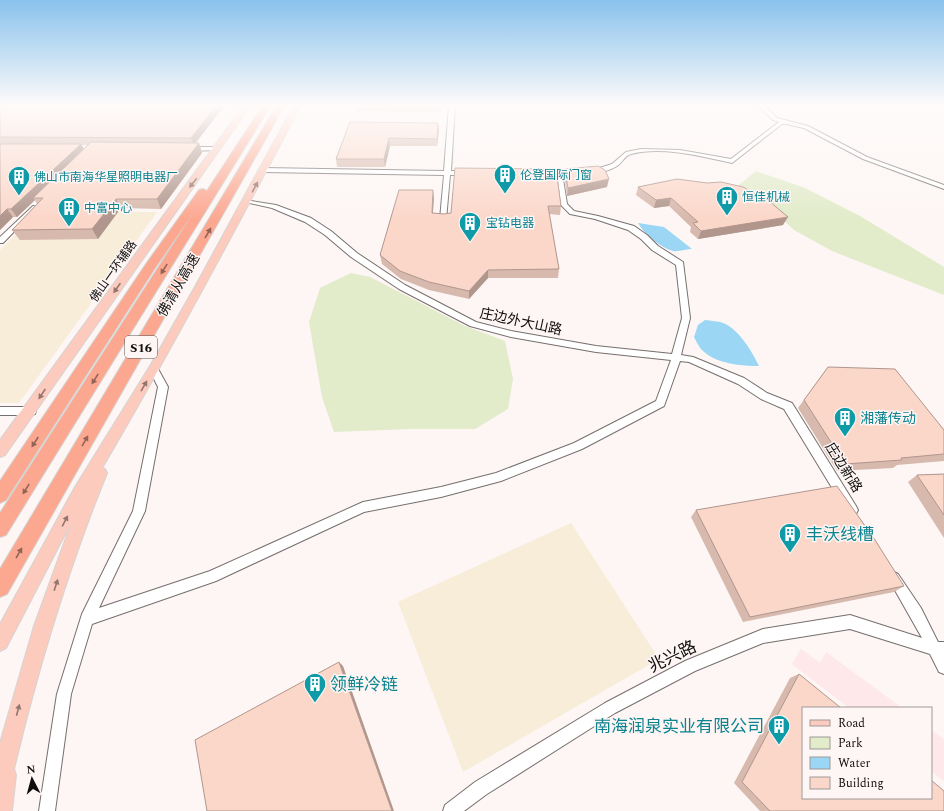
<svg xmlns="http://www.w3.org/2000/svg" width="944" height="811" font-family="Spectral,'Noto Sans SC',serif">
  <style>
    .commercial { fill: #fee8e9 }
    .industrial { fill: #f7edd8 }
    .green { fill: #e2ebca }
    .water { fill: #9bd6f5 }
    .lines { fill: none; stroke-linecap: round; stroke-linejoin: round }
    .minor-casing { stroke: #756f6d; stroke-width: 2 }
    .major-casing { stroke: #d4d4d3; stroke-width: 2 }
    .highway-casing { stroke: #d4d4d3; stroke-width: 2 }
    .minor { fill: #fff; fill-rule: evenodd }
    .major { fill: #fdcbbd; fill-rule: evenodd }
    .highway { fill: #fca891; fill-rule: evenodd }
    .wall { fill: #d8b9ad; fill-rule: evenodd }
    .shaded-wall { fill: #b0968d }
    .building { fill: #fbd7c9; stroke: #b0968d }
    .oneway { fill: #92766e }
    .oneway2 { fill: #926356 }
    .labels { text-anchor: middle; stroke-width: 3; stroke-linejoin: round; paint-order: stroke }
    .far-culture-label { font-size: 12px; fill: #0d838f; stroke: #fdf6f4; text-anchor: start }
    .far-street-label { font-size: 12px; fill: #100e0d; stroke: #fdf6f4 }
    .shield { fill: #fdf6f4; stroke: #575452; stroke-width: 1 }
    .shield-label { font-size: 13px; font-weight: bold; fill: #100e0d }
    .street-label { font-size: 14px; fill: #100e0d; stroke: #fdf6f4 }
    .culture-label { font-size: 14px; fill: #0d838f; stroke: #fdf6f4; text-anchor: start }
    .near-culture-label { font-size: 17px; fill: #0d838f; stroke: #fdf6f4; text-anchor: start }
    .near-street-label { font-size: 17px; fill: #100e0d; stroke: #fdf6f4 }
  </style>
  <rect width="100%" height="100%" fill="#fdf6f4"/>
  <g class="commercial">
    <polygon points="801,649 820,663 826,652 902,708 849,708 792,664"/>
    <polygon points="931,730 944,739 944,781 931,771"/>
  </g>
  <g class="industrial">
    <polygon points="39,211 157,212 19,403 0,403 0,250"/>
    <polygon points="571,523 659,659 463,772 398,602"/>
  </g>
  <g class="green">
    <polygon points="756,171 805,188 860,216 944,267 944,295 832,251 794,230 772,209 735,188"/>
    <polygon points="351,273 370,277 465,326 505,341 513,379 508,409 475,429 409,429 334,432 322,397 309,322 320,288"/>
  </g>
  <g class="water">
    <path d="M638 223 664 227 692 249C687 249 678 252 673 251 660 247 645 235 638 223Z"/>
    <path d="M705 320C710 321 718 321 723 323 739 329 753 353 759 366 741 366 716 364 702 350 699 347 696 341 694 337L698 325Z"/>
  </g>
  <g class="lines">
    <g class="minor-casing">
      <g id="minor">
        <polygon points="449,105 455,105 451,171 468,171 471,173 468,175 450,175 446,220 440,219 444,175 263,172 260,170 263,168 444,171"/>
        <path d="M758 105H764L777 118 808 126 867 157 944 185V189L863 159 804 128 786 124H782L732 163C700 156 663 146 631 154 624 156 622 163 617 166 609 171 599 173 590 174L587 172 612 164 626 152 641 149 680 150 731 159 779 122 773 120Z"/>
        <polygon points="217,147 219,148 219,150 188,151 185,149 188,147"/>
        <polygon points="557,172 562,173 567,204 574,211 598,216 634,226 647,235 658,246 683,262 690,318 681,355 693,357 744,378 767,393 792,403 856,506 858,510 856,514 852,515 848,514 784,409 761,399 738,384 689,362 680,361 664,406 582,449 501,481 441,497 364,512 216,581 92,624 71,694 55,811 39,811 57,694 82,614 133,511 158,387 149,369 151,367 157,367 168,387 145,511 99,608 210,571 363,502 441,487 496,473 574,443 656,401 671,360 596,352 511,337 470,326 399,289 351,257 325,235 305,222 272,208 245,202 245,200 276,205 311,218 331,231 357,253 405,285 476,322 511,331 596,346 672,354 682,318 676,265 652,250 641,239 628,230 595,219 570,214 561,205"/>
        <polygon points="33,206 38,207 3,243 0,243 0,237"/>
        <polygon points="0,407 31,407 35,408 36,411 35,414 31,415 0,415"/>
        <polygon points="894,572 898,574 921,608 938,642 944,642 944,674 939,672 930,654 850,629 763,643 695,671 615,713 487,794 464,811 443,811 445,805 475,782 605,703 685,661 763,629 850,615 922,638 888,578 890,574"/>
      </g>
    </g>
    <g class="major-casing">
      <g id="major">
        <polygon points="244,105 251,105 5,455 0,457 0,440"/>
        <path d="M294 105H301C237 227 172 349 102 468L105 469 107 473C68 569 38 668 14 769L16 775 12 811H0V743L34 626 72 521 6 648 0 651V624L75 487 150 366 196 285Z"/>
      </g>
    </g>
    <g class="highway-casing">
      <g id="highway">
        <polygon points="263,105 271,105 6,535 0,537 0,513 194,212 155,268 6,500 0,503 0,481 146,264 199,190 203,189 207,191"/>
        <polygon points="277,105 285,105 7,594 0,597 0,569"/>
      </g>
    </g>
    <use href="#minor" class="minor"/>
    <use href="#major" class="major"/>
    <use href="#highway" class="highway"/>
  </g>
  <g class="wall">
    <path d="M0 105H225L195 143H199L202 153 161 209 121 208 98 239 20 240 12 230 37 204 35 200 17 217H13L0 230ZM82 145H89L84 149Z"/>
    <polygon points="355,105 441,105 441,112 356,111"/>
    <polygon points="350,122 438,123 439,130 437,146 390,146 385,167 337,167 336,159"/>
    <polygon points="455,168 561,206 560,215 549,214 559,269 558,278 488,278 469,299 429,290 401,279 382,264 380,255 434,198 433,213 444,214 451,213"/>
    <polygon points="565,169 607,187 567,196 564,176"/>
    <polygon points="638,187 783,225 698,239 690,232 691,227 669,206 654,208 636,195"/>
    <polygon points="828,367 944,430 944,461 897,465 893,468 837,471 798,408"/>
    <polygon points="944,474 944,538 908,482 917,475"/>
    <polygon points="696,510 904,586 894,592 743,622 691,517"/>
    <polygon points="799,674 944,811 760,811 734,783 790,678"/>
  </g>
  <g class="shaded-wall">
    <polygon points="217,105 225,105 194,145 191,138"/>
    <polygon points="438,123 439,130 437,146 437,139"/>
    <polygon points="389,138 390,146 385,167 384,159"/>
    <polygon points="199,143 202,153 161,209 157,199"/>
    <polygon points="81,144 85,152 33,198 35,200 17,217 11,209"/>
    <polygon points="609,179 607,187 567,196 568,188"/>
    <polygon points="433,190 434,198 432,221 432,213"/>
    <polygon points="671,198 669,206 654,208 656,200"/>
    <polygon points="116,199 121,208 98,239 92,229"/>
    <polygon points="7,209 13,217 0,230 0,216"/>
    <polygon points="788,217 783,225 698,239 701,231"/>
    <polygon points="488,270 488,278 469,299 469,291"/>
    <polygon points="339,662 343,666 394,811 392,811"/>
  </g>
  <g class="building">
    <polygon points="0,105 217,105 191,138 0,137"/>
    <polygon points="350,122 438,123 437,139 389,138 384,159 336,159"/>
    <polygon points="91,142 199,143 157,199 116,199 92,229 12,230 43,198 33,198"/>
    <polygon points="0,144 81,144 11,209 7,209 0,216"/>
    <polygon points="598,166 605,170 609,179 568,188 565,169"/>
    <polygon points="455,168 556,169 561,206 548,206 559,269 488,270 469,291 429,282 400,271 380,255 399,190 433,190 432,213 444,214 451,213"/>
    <polygon points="677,179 707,183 721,182 743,187 769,201 788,217 701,231 693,223 698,222 671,198 656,200 638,187"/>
    <polygon points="828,367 895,369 944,430 944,454 901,458 902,460 845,464 804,400"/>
    <polygon points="944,474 944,515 917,475"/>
    <polygon points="837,486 875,540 904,586 750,617 696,510"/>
    <polygon points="339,662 392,811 207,811 195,740"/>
    <polygon points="799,674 841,708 803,708 803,798 931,798 931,780 944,791 944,811 770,811 742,782"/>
  </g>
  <defs><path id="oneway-solid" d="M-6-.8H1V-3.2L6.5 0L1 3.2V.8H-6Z"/></defs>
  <g class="oneway">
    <use href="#oneway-solid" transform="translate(193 183) rotate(128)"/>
    <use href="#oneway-solid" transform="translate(255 187) rotate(-62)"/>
    <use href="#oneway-solid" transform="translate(117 288) rotate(125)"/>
    <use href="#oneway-solid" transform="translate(144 386) rotate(-60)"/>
    <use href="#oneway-solid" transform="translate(42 394) rotate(124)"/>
    <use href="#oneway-solid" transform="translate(65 521) rotate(-62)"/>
    <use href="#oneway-solid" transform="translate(56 585) rotate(-72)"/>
    <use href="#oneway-solid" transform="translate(18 710) rotate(-75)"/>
  </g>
  <g class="oneway2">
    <use href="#oneway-solid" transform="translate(208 233) rotate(-60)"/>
    <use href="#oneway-solid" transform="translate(164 269) rotate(122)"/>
    <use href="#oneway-solid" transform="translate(95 379) rotate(122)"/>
    <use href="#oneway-solid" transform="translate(85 441) rotate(-60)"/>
    <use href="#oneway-solid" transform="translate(35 442) rotate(123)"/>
    <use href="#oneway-solid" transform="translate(26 489) rotate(122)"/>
    <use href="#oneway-solid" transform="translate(19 553) rotate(-60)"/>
  </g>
  <linearGradient id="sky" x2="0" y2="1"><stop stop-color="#89c2ed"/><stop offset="0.48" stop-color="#fefbfa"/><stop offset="1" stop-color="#fefbfa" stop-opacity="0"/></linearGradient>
  <rect width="944" height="219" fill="url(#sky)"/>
  <defs>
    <g id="building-pin" transform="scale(1.15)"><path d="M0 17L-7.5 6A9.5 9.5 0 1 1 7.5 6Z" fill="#0f9aa8" stroke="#fdf6f4"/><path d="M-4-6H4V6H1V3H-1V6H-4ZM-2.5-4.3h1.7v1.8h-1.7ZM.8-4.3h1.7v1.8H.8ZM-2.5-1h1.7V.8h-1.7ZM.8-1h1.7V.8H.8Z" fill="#fff"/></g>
  </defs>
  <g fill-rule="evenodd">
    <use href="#building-pin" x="505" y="175"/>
    <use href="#building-pin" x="19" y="177"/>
    <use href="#building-pin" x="727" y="197"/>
    <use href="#building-pin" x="69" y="208"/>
    <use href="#building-pin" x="470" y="223"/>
    <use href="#building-pin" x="845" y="418"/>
    <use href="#building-pin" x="790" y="534"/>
    <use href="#building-pin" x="315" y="684"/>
    <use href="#building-pin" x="779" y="726"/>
  </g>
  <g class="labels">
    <g class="far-culture-label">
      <text x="520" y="179">伦登国际门窗</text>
      <text x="34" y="181">佛山市南海华星照明电器厂</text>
      <text x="742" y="201">恒佳机械</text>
      <text x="84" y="212">中富中心</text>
      <text x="486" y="227">宝钻电器</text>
    </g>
    <g class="far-street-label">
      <text transform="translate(113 271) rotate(-55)" y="4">佛山一环辅路</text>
    </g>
    <rect class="shield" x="125" y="336" width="32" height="22" rx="3"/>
    <g class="shield-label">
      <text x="141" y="352">S16</text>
    </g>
    <g class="street-label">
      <text transform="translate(178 285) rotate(-60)" y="5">佛清从高速</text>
      <text transform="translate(521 321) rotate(12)" y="5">庄边外大山路</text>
      <text transform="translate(844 467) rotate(58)" y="5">庄边新路</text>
    </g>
    <g class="culture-label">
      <text x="860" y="423">湘藩传动</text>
    </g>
    <g class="near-culture-label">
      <text x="806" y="540">丰沃线槽</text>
      <text x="330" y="690">领鲜冷链</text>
      <text x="764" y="732" text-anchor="end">南海润泉实业有限公司</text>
    </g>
    <g class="near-street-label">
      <text transform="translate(672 656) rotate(-26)" y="6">兆兴路</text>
    </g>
  </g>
  <rect x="802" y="707" width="130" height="92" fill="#fdf6f4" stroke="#9e9998"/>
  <rect x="810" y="720" width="20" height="6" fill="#fdcbbd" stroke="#9e9998"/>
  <text x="838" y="727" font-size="12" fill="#100e0d">Road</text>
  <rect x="810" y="737" width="20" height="12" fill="#e2ebca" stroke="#9e9998"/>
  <text x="838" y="747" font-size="12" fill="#100e0d">Park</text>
  <rect x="810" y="757" width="20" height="12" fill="#9bd6f5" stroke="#9e9998"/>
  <text x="838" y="767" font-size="12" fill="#100e0d">Water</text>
  <rect x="810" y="777" width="20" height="12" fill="#fbd7c9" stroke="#9e9998"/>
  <text x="838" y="787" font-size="12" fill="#100e0d">Building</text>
  <g transform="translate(32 779) rotate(354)" stroke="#fdf6f4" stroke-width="3" paint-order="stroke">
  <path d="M0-3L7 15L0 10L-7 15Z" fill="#100e0d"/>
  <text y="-6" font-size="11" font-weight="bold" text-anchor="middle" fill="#100e0d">N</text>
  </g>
</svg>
